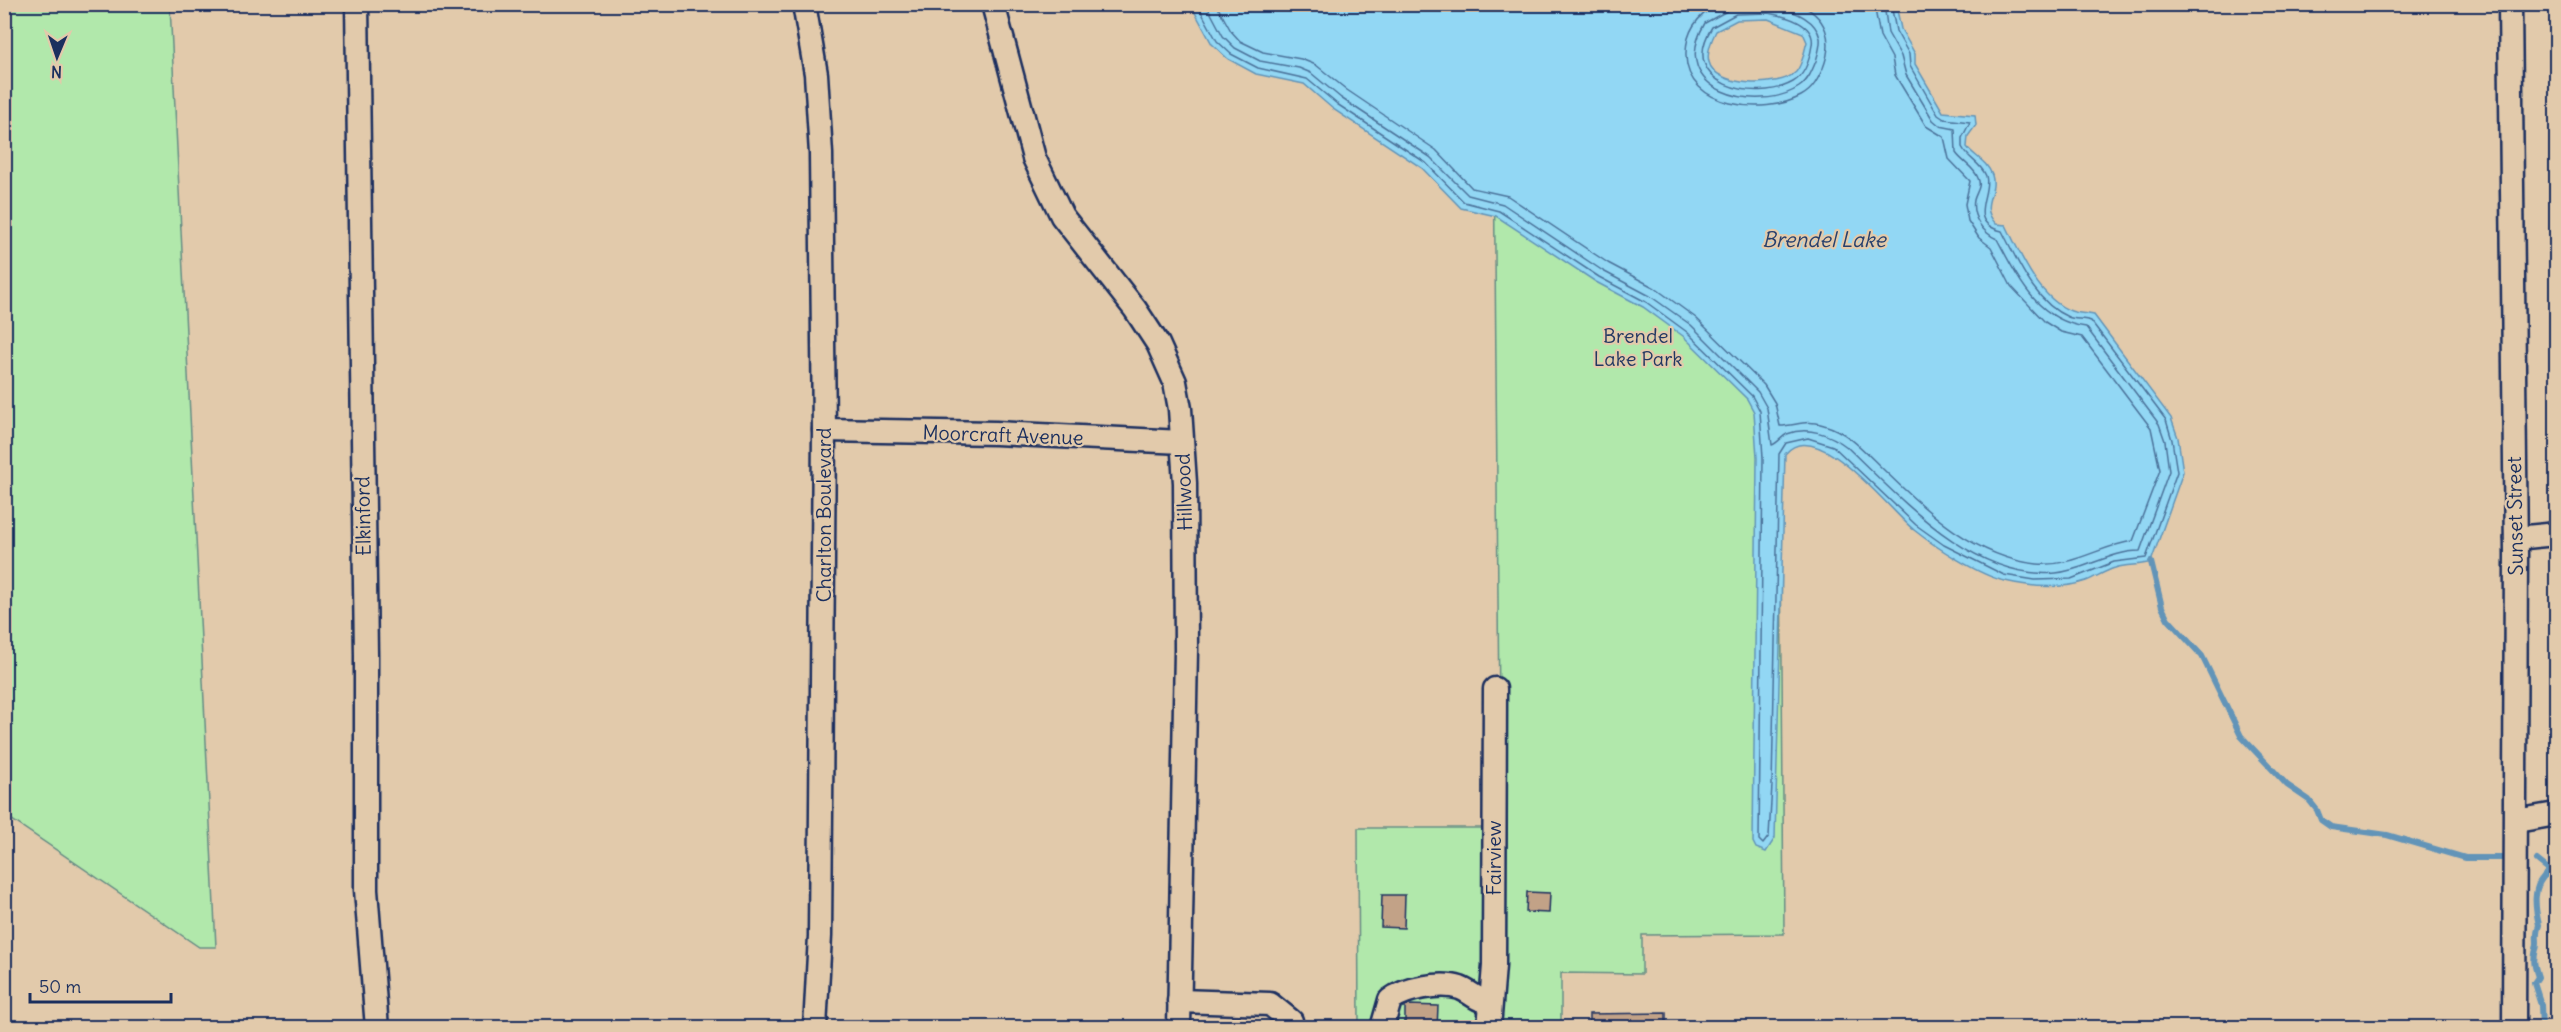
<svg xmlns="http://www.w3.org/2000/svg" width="2561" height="1032" font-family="Delius,sans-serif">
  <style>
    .green { fill: #b1e8ab; stroke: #668c84; stroke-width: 1.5 }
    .water { fill: #92d7f4; stroke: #6294b8; stroke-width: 1.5; fill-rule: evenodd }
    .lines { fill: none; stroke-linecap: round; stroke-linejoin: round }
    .shore { stroke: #4b729a; stroke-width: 1.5 }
    .stream { stroke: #6294b8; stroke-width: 6 }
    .building { fill: #c2a287; stroke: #1b2f5e; stroke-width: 1.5 }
    .minor-casing { stroke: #1b2f5e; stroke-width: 27 }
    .minor { stroke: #e2caab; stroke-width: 22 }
    .labels { text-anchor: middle; stroke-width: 4.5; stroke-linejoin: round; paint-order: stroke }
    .park-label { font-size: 20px; fill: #223862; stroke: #e2caab }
    .street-label { font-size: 20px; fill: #1b2f5e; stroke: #e2caab }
    .water-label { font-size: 21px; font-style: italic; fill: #27406d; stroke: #e2caab }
  </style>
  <rect width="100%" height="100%" fill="#e2caab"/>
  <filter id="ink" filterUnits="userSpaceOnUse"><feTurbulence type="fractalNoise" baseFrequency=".0167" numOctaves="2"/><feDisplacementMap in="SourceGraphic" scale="12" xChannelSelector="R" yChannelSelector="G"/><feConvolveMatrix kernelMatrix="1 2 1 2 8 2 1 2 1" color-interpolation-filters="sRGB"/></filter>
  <g filter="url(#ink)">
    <g class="green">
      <polygon points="4,5 170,5 216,947 199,947 5,815"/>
      <polygon points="1494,139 1778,139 1784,934 1642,935 1642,974 1561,973 1561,1027 1359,1027 1358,828 1500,828"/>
    </g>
    <path class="water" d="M1191 5H1896L1901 29 1915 54V64L1943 112 1975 115 1976 125 1968 136 1967 147C1975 157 1987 161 1992 175 1998 195 1978 204 1996 224L2006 225C2020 254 2039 299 2071 311 2079 314 2086 313 2094 315L2171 418 2178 438 2183 472 2151 562C2139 566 2127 564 2115 568 2105 571 2096 577 2086 581 2060 590 2031 587 2005 581 1980 576 1934 546 1914 530 1890 511 1817 414 1785 454L1775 838 1766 852 1756 848 1753 842 1757 458 1754 412 1747 399 1683 336 1643 307 1596 282 1496 216 1461 208 1422 168 1333 109 1304 84 1256 74 1228 59 1212 44ZM1768 19 1803 33 1807 42C1804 51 1803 64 1796 72 1780 88 1715 88 1709 62 1706 52 1712 39 1716 31L1737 20Z"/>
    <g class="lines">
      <g class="shore">
        <path d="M1197 4 1217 41 1231 54 1258 68 1307 79 1337 104 1426 163 1464 202 1499 211 1599 277 1646 302 1687 332 1752 396 1760 411 1763 458 1759 840 1763 844 1769 836 1772 785 1779 454 1786 443 1808 438 1833 446 1916 525 1944 545 2004 575 2035 580 2071 579 2114 562 2146 558 2177 472 2172 440 2166 420 2091 321C2083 318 2075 320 2068 317 2034 302 2018 261 2002 231 1965 222 1992 194 1986 176 1981 163 1968 159 1962 147V138L1970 122 1944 119 1938 115 1910 66 1909 54 1896 31 1891 4"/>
        <path d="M1206 4 1223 36 1235 48 1260 61 1299 68 1311 73 1341 98 1430 157 1468 195 1503 204 1603 271 1650 296 1691 325 1758 392 1767 408 1772 445C1778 443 1781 437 1787 434 1808 426 1830 434 1847 447 1901 499 1974 581 2056 573 2086 570 2110 551 2140 551L2169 471 2165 441 2159 424 2086 327C2037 320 2019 280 1997 239 1983 233 1971 217 1974 200 1976 192 1982 187 1978 178 1974 167 1962 162 1956 153L1955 129 1940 126 1933 120 1906 75 1901 56 1888 33 1884 4"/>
        <path d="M1216 4 1231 31 1240 41 1263 52 1301 59 1316 65 1347 90 1436 150 1472 188 1508 196 1608 263 1655 288 1696 318 1764 385 1775 403 1780 426C1796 426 1805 419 1824 425 1849 432 1866 453 1885 471 1927 512 1976 558 2037 564 2073 567 2099 546 2133 541L2160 470 2151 428 2082 337 2061 332 2045 322 2011 286 1991 247 1979 238 1968 221 1965 204 1970 181 1949 159 1944 137 1926 126 1895 75 1892 58 1880 36 1874 4"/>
        <path d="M1718 4C1698 15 1685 32 1686 56 1687 108 1764 116 1801 96 1813 90 1818 79 1823 68 1834 40 1827 16 1798 4"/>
        <path d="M1769 6C1788 9 1815 16 1820 38 1821 45 1818 54 1816 61 1812 71 1808 81 1799 87 1759 114 1665 92 1705 23L1734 7Z"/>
        <path d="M1768 13C1784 16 1816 23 1812 45 1810 58 1806 75 1793 82 1756 103 1676 85 1712 27L1736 14Z"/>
      </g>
      <g class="stream">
        <polyline points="2151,562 2162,607 2168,619 2202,656 2241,736 2287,785 2309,800 2317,810 2321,820 2331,827 2387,835 2465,858 2501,858"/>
        <polyline points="2537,860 2547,868 2556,881"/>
        <path d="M2542 1028 2541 1005 2534 983 2538 977C2534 964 2533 962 2536 949 2539 940 2534 937 2539 925 2535 908 2531 884 2549 872"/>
      </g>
    </g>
    <g class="building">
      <polygon points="1527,892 1550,893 1549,913 1526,912"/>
      <polygon points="1382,895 1405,895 1404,928 1381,927"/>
      <polygon points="1409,1005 1438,1006 1437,1028 1405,1028 1405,1007"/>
      <polygon points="1666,1013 1666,1028 1589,1028 1589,1014"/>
    </g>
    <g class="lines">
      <g class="minor-casing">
        <g id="minor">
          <polyline points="357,4 366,655 366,890 377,1028"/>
          <polyline points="804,4 816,74 821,154 824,430 820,936 815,1028"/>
          <polyline points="993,4 1034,158 1062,216 1135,309 1158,344 1175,382 1180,409 1185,483 1186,650 1179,1028"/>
          <polyline points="2510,4 2516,554 2514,1028"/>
          <polyline points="824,430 996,433 1182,442"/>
          <polyline points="2516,538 2556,534"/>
          <polyline points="2516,821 2556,814"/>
          <polyline points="1179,1001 1270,1004 1291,1021 1291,1028"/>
          <path d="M1382 1028 1390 1000C1405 988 1442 982 1460 988 1471 992 1478 1002 1490 1001"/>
          <polyline points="1489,1028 1494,966 1495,689"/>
        </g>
      </g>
      <use href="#minor" class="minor"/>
    </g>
  </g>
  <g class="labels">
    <g class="park-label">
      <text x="1638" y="343">Brendel<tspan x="1638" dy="23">Lake Park</tspan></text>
    </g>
    <g class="street-label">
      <text transform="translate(1003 435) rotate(2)" y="7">Moorcraft Avenue</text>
      <text transform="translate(1184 492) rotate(-92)" y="7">Hillwood</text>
      <text transform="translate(824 515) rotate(-90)" y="7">Charlton Boulevard</text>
      <text transform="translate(363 516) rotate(-91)" y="7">Elkinford</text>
      <text transform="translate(2515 516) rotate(-91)" y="7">Sunset Street</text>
      <text transform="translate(1494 858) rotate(-90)" y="7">Fairview</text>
    </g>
    <g class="water-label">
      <text x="1824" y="247">Brendel Lake</text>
    </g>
  </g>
  <rect width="2561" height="1032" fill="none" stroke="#e2caab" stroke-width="24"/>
  <rect x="12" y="12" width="2537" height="1008" fill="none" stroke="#1b2f5e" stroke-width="2" filter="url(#ink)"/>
  <g transform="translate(57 57) rotate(182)" stroke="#e2caab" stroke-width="4.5" paint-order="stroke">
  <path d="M0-4.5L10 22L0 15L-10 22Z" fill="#1b2f5e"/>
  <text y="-9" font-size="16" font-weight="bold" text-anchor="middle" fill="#1b2f5e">N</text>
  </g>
  <path d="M30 993v9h141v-9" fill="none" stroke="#1b2f5e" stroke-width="3"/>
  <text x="39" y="993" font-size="18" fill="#1b2f5e" stroke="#e2caab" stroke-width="4.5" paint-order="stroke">50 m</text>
</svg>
